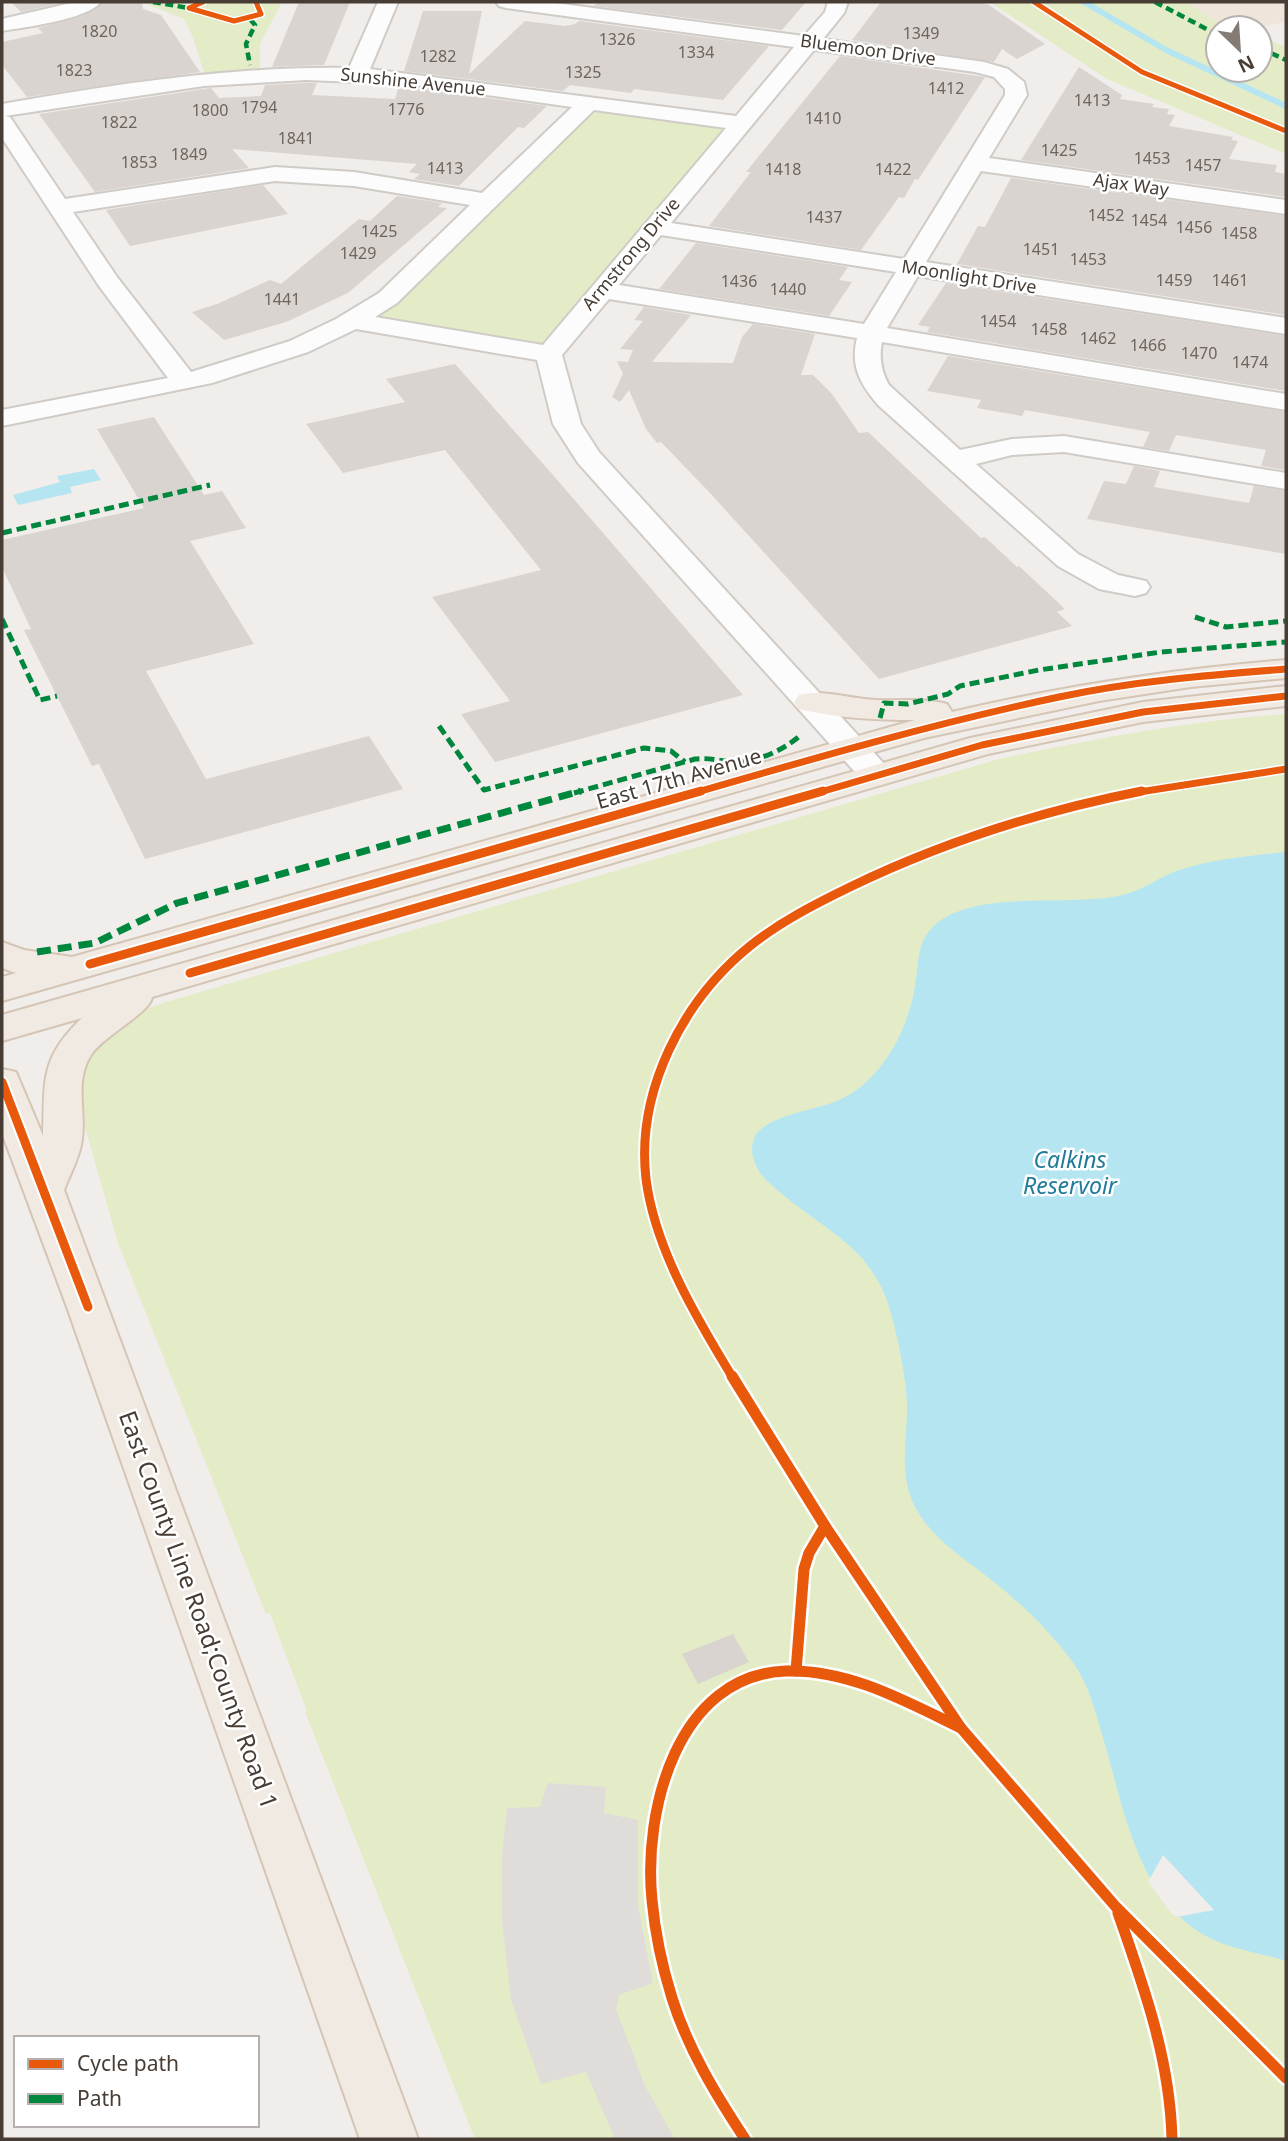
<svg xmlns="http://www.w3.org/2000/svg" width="1288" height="2141" font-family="'Noto Sans',sans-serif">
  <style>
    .education { fill: #efe6db }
    .green { fill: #e4ecc7 }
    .parking { fill: #e0dcd9 }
    .water { fill: #b6e5f2 }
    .pier { fill: #f0edea }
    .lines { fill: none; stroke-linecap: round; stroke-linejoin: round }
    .stream { stroke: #b6e5f2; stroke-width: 6 }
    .building { fill: #d9d4d0 }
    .minor-casing { stroke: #cfcbc7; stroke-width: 4 }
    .major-casing { stroke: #d4c5b5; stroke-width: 4 }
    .minor { fill: #fdfcfc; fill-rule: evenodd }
    .major { fill: #f1eae3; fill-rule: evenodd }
    .quiet-far2 { stroke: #00873e; stroke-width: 4.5; stroke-dasharray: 8 4.5; stroke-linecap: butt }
    .quiet-far1 { stroke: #00873e; stroke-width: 5; stroke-dasharray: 10 5; stroke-linecap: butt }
    .quiet { stroke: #00873e; stroke-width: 7; stroke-dasharray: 14 7; stroke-linecap: butt }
    .cycleway-far3-casing { stroke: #fff; stroke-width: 8 }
    .cycleway-far2-casing { stroke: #fff; stroke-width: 10 }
    .cycleway-far1-casing { stroke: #fff; stroke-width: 13 }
    .cycleway-casing { stroke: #fff; stroke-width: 16 }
    .cycleway-far3 { stroke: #e8590c; stroke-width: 5 }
    .cycleway-far2 { stroke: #e8590c; stroke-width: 7 }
    .cycleway-far1 { stroke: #e8590c; stroke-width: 9 }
    .cycleway { stroke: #e8590c; stroke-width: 11 }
    .labels { text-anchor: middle; stroke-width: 5; stroke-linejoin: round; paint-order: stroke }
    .far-number-label { font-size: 16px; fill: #6e645d }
    .far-street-label { font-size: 18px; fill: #483d35; stroke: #fff }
    .street-label { font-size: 21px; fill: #483d35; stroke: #fff }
    .water-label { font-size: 23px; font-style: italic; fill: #217b9a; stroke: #fff }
    .near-street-label { font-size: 24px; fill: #483d35; stroke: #fff }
  </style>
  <rect width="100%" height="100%" fill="#f0edea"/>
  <polygon class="education" points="1185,2 1286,2 1286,22 1257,28 1227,28"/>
  <g class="green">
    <polygon points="122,2 282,2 260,44 260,75 206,78 192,35 184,19 144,3"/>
    <polygon points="990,2 1185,2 1227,28 1218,28 1218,70 1260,70 1260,36 1286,47 1286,154 1107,79"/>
    <polygon points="588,103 740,123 549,354 355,321"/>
    <path d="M1286 714V2139H475L305 1712 307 1711 270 1613 266 1614 118 1243 79 1106C76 1071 101 1034 132 1015 141 1010 153 1007 163 1003L999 759C1094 739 1189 721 1286 714Z"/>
  </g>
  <polygon class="parking" points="548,1783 606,1787 604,1813 638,1820 638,1906 653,1983 619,1995 616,2009 645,2086 675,2139 615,2139 586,2072 541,2084 511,2000 502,1919 502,1857 507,1808 540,1807"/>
  <g class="water">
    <polygon points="94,469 101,480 70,487 72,493 18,505 13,495 60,482 57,476"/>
    <path d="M1286 852V1961C1260 1953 1228 1949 1204 1935 1137 1896 1124 1809 1104 1741 1096 1714 1089 1684 1072 1661 1050 1632 1023 1605 994 1582 964 1558 932 1540 914 1505 898 1472 908 1437 907 1403 906 1377 896 1326 887 1301 882 1285 872 1270 861 1257 833 1228 796 1209 767 1181 758 1172 749 1156 753 1142 759 1116 812 1111 834 1102 844 1098 855 1092 863 1085 894 1058 911 1018 916 979 918 966 918 949 925 937 958 882 1077 911 1129 893 1146 888 1160 877 1176 871 1211 859 1249 856 1286 852Z"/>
  </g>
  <polygon class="pier" points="1163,1855 1214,1910 1176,1917 1171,1913 1148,1882"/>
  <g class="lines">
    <polyline class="stream" points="1084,2 1166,50 1286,106"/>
  </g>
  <g class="building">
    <polygon points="11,2 65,2 21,12"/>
    <polygon points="103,2 142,2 143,9 161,15 200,72 27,97 2,65 2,42 43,33 38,28 83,16"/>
    <polygon points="299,2 350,2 324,65 272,67"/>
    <polygon points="598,2 806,2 782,30 594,6"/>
    <polygon points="881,2 980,2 989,5 1045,44 1017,59 1002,49 994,62 852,40"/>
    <polygon points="423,11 482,11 469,74 525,21 565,26 575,24 579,21 769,46 723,100 634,89 631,93 570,85 563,91 404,71"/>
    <polygon points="840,56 985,77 918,180 915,179 904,198 899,197 861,250 709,226 751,172 746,172"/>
    <polygon points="1079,67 1122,95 1120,99 1154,104 1152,107 1169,109 1167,114 1175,115 1169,126 1233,137 1231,140 1238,141 1229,159 1277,165 1275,172 1286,174 1286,197 1021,160"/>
    <polygon points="306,83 317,83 312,95 395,99 399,86 408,87 547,106 524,128 518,127 459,186 414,179 420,174 409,172 417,164 232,149 249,168 95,192 39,114 204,89 211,88 219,98 261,96 265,85"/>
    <polygon points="1011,178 1286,216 1286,315 957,264 978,226 985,227"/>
    <polygon points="263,185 288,214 130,246 106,210"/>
    <polygon points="397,196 442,203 438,207 447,208 348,293 286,322 224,340 192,312 217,304 270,280 281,284 359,219 370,221"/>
    <polygon points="696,243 848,267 839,280 852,282 829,316 659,289"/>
    <polygon points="946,283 1286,336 1286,391 927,332 930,327 918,325"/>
    <polygon points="644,307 691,315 652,362 733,363 742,337 753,324 815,334 801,375 813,375 832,394 859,433 868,432 981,538 985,537 1017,567 1019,566 1065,609 1057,612 1072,626 879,679 710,493 661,442 657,443 646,429 629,390 620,402 612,397 623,374 617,361 628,362 633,350 620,349 643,321 634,320"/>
    <polygon points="948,356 1286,412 1286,470 1261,466 1266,450 1176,435 1169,451 1143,447 1150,432 1025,410 1022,416 977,408 981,400 927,391"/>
    <polygon points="455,364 553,475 743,695 495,762 461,714 510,701 432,597 541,570 445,450 343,473 306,424 405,402 386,379"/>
    <polygon points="154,417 204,495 222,491 246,528 190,541 254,644 146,671 206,779 369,736 403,789 145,859 99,764 92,766 24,630 31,629 2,567 2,540 144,508 97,429"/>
    <polygon points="1134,466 1160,471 1154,487 1249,503 1254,486 1286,491 1286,554 1087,519 1104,481 1126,484"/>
    <polygon points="733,1634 749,1662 698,1684 682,1654"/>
  </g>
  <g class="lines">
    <g class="minor-casing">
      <g id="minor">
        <path d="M75 2H101C86 20 25 27 2 31V19Z"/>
        <path d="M378 2H398L370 69 736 116 794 47 506 8 499 6 496 2H548L804 36 825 12 828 2H848L844 13 823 39 984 62 1008 69 1024 82 1027 95 989 158 1286 200V214L981 171 926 262 1286 318V334L918 276 887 328 1286 394V410L882 342C879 358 881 371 889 385L960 450 1012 439 1064 436 1286 473V489L1064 452 1012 455 976 464 1078 554 1118 575 1146 581 1150 587 1146 593 1135 596 1099 589 1058 566 878 405C860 384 850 366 857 338L609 299 562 355 581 424 599 452 887 767 892 774 887 781 875 784 863 781 578 463 553 424 537 360 356 329 308 352 212 383 2 426V410L168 378 99 286 2 138V104C117 84 232 66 349 68ZM814 50 975 72 994 77 1005 89V95L904 259 671 223ZM306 80 408 84 572 107 482 193 354 172 275 167 65 199 10 117 5 116 204 86ZM594 110 726 128 543 345 375 317 397 303ZM275 181 354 186 470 205 379 293 336 319 290 341 191 372 117 277 73 212ZM661 235 896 272 864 324 619 285Z"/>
      </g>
    </g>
    <g class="major-casing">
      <g id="major">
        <path d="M1286 660V678L1191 687 1099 701 924 738 2 1001V977L16 973 2 968V942L24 950 72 957 915 720C876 720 836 718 799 709L794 702 799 695C823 689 850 699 876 700 899 701 924 698 947 704L952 712C1062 686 1173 669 1286 660Z"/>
        <path d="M1286 686V706L1143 722 988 754 152 997C151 1012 103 1036 91 1055 74 1082 86 1110 82 1139 80 1157 70 1174 64 1190L418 2139H360L67 1307 2 1133V1069L16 1072 43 1136C45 1082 39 1059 82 1018L2 1041V1015L970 738 1143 702Z"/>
      </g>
    </g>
    <use href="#minor" class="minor"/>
    <use href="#major" class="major"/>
    <g class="quiet-far2">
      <polyline points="153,2 189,8"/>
      <polyline points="1155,2 1218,35"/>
      <polyline points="250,19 255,25 246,44 250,65"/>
      <polyline points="1260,48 1286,60"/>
    </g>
    <g class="quiet-far1">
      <polyline points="2,533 210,485"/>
      <polyline points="1195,617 1226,627 1286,621"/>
      <polyline points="2,619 40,700 57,696"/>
      <polyline points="880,718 884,703 908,704 948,694 960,686 1039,670 1161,652 1286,642"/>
      <polyline points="439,726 484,790 644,748 671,751 685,762"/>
      <path d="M574 793 695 759C712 757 726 763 740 762 764 759 783 750 801 735"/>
    </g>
    <polyline class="quiet" points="37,952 95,943 177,903 581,791"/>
    <g class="cycleway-far3-casing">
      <g id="cycleway-far3">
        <polyline points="203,2 189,8 234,21 261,14 256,2"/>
        <polyline points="1034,2 1142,72 1286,131"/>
      </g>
    </g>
    <g class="cycleway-far2-casing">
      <g id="cycleway-far2">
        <path d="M694 793C815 758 936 723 1059 697 1134 681 1210 675 1286 669"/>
        <polyline points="817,793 982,745 1143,712 1286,696"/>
        <polyline points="1133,793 1286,769"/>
      </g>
    </g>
    <g class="cycleway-far1-casing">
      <g id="cycleway-far1">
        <polyline points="90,964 701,791"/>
        <polyline points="190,973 823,791"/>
        <polyline points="2,1082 88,1307"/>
        <path d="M733 1378C697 1319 655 1249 646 1179 636 1092 682 1001 750 946 780 922 815 904 850 887 943 842 1041 811 1142 791"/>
      </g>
    </g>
    <g class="cycleway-casing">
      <g id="cycleway">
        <polyline points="732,1376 825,1526 809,1553 804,1569 796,1671"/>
        <polyline points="825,1526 961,1728 1116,1907 1286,2078"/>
        <path d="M1118 1913C1144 1987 1170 2059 1172 2139"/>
        <path d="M745 2139C716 2095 688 2049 672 1998 662 1966 655 1933 652 1900 643 1811 677 1675 786 1671 849 1669 907 1702 961 1728"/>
      </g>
    </g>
    <use href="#cycleway-far3" class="cycleway-far3"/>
    <use href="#cycleway-far2" class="cycleway-far2"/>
    <use href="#cycleway-far1" class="cycleway-far1"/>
    <use href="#cycleway" class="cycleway"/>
  </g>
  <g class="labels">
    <g class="far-number-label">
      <text x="99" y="37">1820</text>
      <text x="921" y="39">1349</text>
      <text x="617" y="45">1326</text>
      <text x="696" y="58">1334</text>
      <text x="438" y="62">1282</text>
      <text x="74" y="76">1823</text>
      <text x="583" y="78">1325</text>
      <text x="946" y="94">1412</text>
      <text x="1092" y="106">1413</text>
      <text x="259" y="113">1794</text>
      <text x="406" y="115">1776</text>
      <text x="210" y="116">1800</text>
      <text x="823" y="124">1410</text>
      <text x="119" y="128">1822</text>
      <text x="296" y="144">1841</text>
      <text x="1059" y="156">1425</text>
      <text x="189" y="160">1849</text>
      <text x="1152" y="164">1453</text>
      <text x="139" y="168">1853</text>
      <text x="1203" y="171">1457</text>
      <text x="445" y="174">1413</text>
      <text x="783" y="175">1418</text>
      <text x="893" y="175">1422</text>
      <text x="1106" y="221">1452</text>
      <text x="824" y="223">1437</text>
      <text x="1149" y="226">1454</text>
      <text x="1194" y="233">1456</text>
      <text x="379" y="237">1425</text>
      <text x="1239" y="239">1458</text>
      <text x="1041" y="255">1451</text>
      <text x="358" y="259">1429</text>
      <text x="1088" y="265">1453</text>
      <text x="1174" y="286">1459</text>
      <text x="1230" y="286">1461</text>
      <text x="739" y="287">1436</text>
      <text x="788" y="295">1440</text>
      <text x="282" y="305">1441</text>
      <text x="998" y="327">1454</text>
      <text x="1049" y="335">1458</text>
      <text x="1098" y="344">1462</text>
      <text x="1148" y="351">1466</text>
      <text x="1199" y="359">1470</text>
      <text x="1250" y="368">1474</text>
    </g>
    <g class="far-street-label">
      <text transform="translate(868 50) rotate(8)" y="6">Bluemoon Drive</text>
      <text transform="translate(413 82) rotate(6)" y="6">Sunshine Avenue</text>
      <text transform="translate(1131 185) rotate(8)" y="6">Ajax Way</text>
      <text transform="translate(631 254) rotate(-50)" y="6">Armstrong Drive</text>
      <text transform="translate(969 277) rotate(9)" y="6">Moonlight Drive</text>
    </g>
    <g class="street-label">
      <text transform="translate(679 779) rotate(-16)" y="7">East 17th Avenue</text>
    </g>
    <g class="water-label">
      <text x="1070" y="1168">Calkins<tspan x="1070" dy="26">Reservoir</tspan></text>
    </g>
    <g class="near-street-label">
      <text transform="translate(198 1610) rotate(70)" y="8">East County Line Road;County Road 1</text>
    </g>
  </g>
  <rect width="1288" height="2141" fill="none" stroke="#483d35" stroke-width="7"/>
  <rect x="14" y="2036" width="245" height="91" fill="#ffffff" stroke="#b6b1ae" stroke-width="2"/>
  <rect x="28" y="2059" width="35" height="10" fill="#e8590c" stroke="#b6b1ae" stroke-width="2"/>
  <text x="77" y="2071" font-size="21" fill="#483d35">Cycle path</text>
  <rect x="28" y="2094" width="35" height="10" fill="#00873e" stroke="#b6b1ae" stroke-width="2"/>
  <text x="77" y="2106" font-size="21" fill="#483d35">Path</text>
  <g transform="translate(1239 49) rotate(155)"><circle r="33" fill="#ffffff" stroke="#b6b1ae" stroke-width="2"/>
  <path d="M0-5L12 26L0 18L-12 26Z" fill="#837b74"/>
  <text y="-10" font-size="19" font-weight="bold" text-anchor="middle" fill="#483d35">N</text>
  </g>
</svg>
